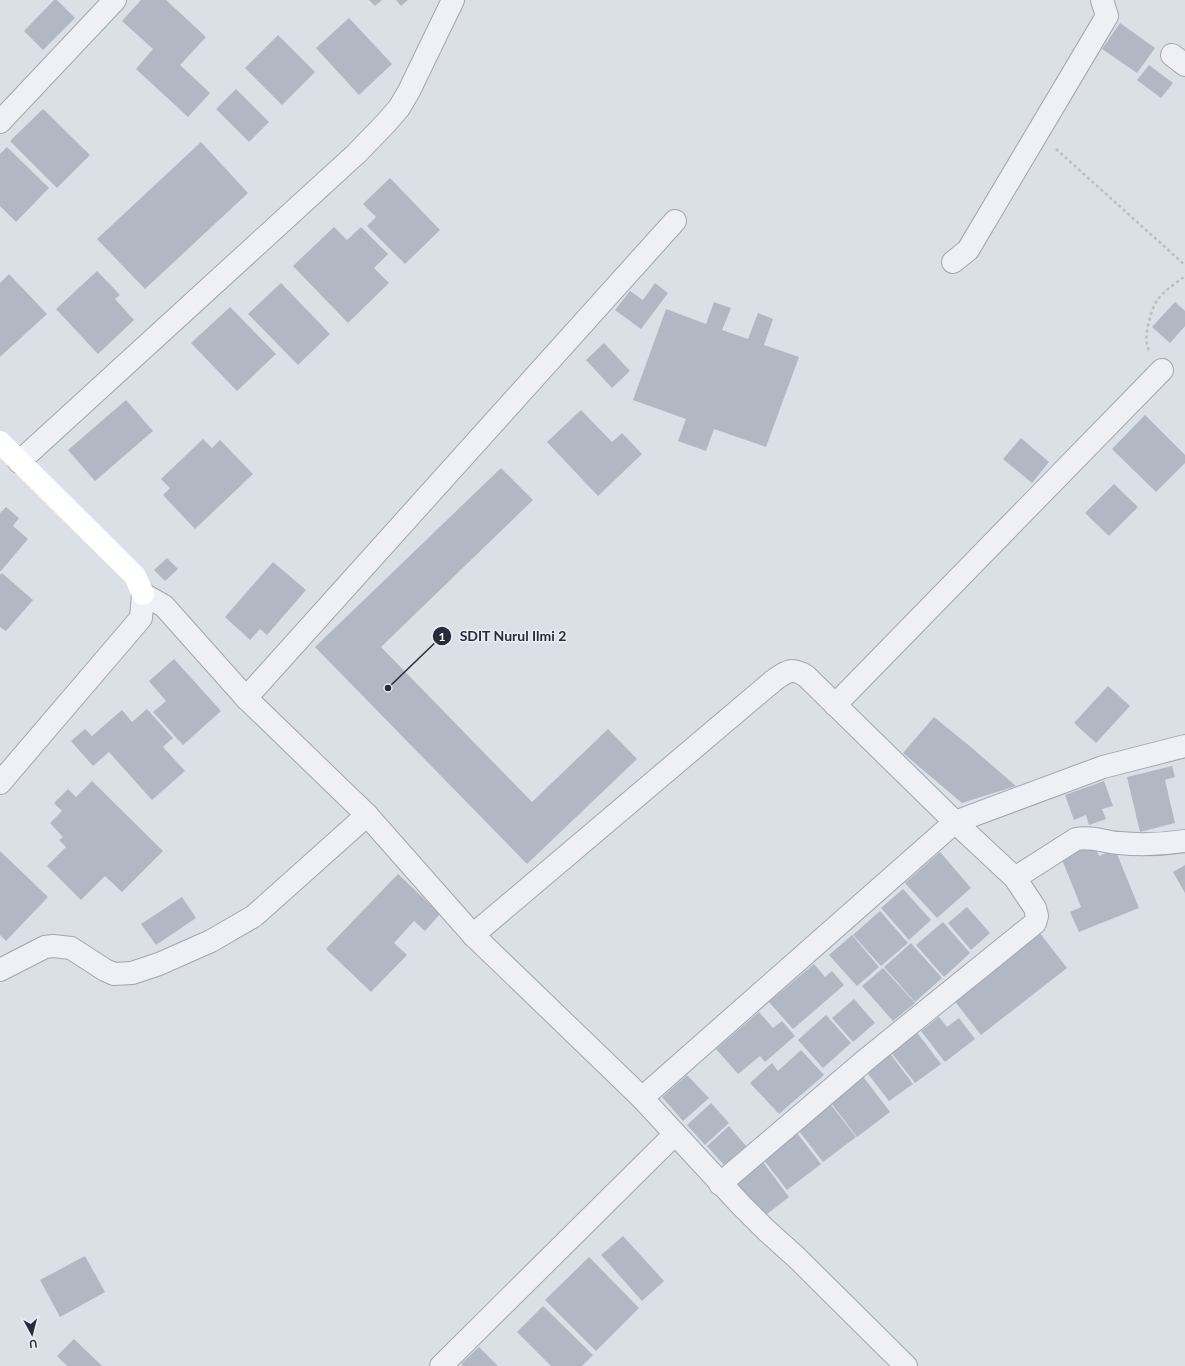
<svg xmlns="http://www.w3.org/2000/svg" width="1185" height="1366" font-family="Lato,sans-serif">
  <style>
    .building { fill: #b2b8c3 }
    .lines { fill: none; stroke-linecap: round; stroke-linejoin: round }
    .street-casing { stroke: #a1a6b0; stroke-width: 24 }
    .path { stroke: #babdc5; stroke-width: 2.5; stroke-dasharray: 3 3; stroke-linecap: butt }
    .street { stroke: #eef0f5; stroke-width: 22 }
    .secondary { stroke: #fff; stroke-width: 22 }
    .leader { fill: none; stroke: #252d3d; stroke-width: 1.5 }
    .callout-dot { fill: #252d3d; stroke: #eaeef4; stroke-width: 1.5 }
    .mark-label { font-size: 12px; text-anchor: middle; font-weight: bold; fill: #fff }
    .callout-label { font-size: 14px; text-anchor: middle; font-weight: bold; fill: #252d3d; stroke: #eaeef4; stroke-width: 3; stroke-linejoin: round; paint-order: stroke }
  </style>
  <rect width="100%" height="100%" fill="#dbdfe6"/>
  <g class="building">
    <polygon points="54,0 57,0 75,18 43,50 24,31"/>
    <polygon points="141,0 166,0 206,37 180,65 210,93 188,117 136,69 153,49 122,21"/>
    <polygon points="369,0 382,0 375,6"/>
    <polygon points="396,0 408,0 401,6"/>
    <polygon points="349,18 392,64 359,95 316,48"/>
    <polygon points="1120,23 1155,48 1137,73 1102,49"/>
    <polygon points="278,35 315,72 282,105 245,68"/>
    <polygon points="1149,65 1173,83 1161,98 1137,80"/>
    <polygon points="236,89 269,122 249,142 216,109"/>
    <polygon points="43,109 90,155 57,188 10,141"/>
    <polygon points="201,142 248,193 145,289 97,239"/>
    <polygon points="7,147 49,188 16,222 0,206 0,154"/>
    <polygon points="390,178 440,230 405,264 367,226 376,217 363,204"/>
    <polygon points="334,227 347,240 361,227 388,254 374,268 389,283 348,323 293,266"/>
    <polygon points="97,271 120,295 115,299 134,320 98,354 56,309"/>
    <polygon points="9,274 47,314 0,357 0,283"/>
    <polygon points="281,283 330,334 298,365 248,314"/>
    <polygon points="655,283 668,293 641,329 615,310 630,291 643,300"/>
    <polygon points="714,302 731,308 722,330 748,339 758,313 773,319 764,345 799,357 766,447 714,429 706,451 678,441 686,419 633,400 666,309 706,324"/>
    <polygon points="1175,302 1185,311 1185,326 1170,343 1152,327"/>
    <polygon points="230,307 276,354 237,391 191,343"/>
    <polygon points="604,343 630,371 612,388 586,360"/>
    <polygon points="126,400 153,431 95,481 68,450"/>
    <polygon points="581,410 612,442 622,433 642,454 598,496 547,442"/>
    <polygon points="1145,415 1185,455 1185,463 1156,492 1112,449"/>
    <polygon points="1021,438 1049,462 1032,483 1003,459"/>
    <polygon points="203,439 212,448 220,440 253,474 195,529 163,495 170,488 161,479"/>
    <polygon points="501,468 533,500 381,647 532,802 608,729 637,759 527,864 315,647"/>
    <polygon points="1114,484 1138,507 1109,536 1085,513"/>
    <polygon points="6,507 19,518 13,526 28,539 0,572 0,513"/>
    <polygon points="167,558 178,569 165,581 154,570"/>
    <polygon points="273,562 306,590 267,635 260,629 250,640 225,617"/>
    <polygon points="2,573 33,600 6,631 0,627 0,575"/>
    <polygon points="174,659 221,711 183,745 153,712 166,701 149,681"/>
    <polygon points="1108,686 1130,706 1096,743 1074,723"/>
    <polygon points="147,709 173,738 163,747 185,771 152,800 109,752 93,766 71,741 85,729 92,736 122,710 132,722"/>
    <polygon points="934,717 972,748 1016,786 962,803 903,753"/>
    <polygon points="1172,766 1175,777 1165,780 1175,823 1140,832 1127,777"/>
    <polygon points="92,781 163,851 122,892 105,876 81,900 47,866 66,847 59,840 63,837 50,823 62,811 54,803 68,789 76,797"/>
    <polygon points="1104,781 1113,806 1102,809 1106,819 1089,825 1086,815 1074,820 1065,795"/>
    <polygon points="1094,844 1099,856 1115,849 1139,908 1079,932 1070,912 1081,907 1061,857"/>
    <polygon points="0,851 48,897 6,941 0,935"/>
    <polygon points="940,852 971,888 937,918 905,883"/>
    <polygon points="1185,865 1185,893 1173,872"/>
    <polygon points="398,874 440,914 425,931 414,921 394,943 407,955 371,992 326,949"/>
    <polygon points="903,889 931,920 909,940 881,908"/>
    <polygon points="182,897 196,918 156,945 141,924"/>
    <polygon points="967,907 990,933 971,950 948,923"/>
    <polygon points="880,911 908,943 881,966 853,935"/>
    <polygon points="943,922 970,953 944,977 916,945"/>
    <polygon points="1039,932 1067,968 981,1035 953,999"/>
    <polygon points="852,935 879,967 857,986 829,955"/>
    <polygon points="911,943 942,978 915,1002 884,967"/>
    <polygon points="814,964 825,977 832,971 844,985 793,1029 769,1002"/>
    <polygon points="883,968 915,1003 893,1021 862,986"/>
    <polygon points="854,999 875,1023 853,1042 832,1018"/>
    <polygon points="759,1012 773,1028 782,1021 795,1036 765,1062 760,1056 738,1074 716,1049"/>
    <polygon points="826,1015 851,1043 823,1068 798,1040"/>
    <polygon points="939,1017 947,1027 959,1018 975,1039 945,1062 921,1031"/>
    <polygon points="916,1031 941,1064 915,1083 890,1051"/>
    <polygon points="801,1050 824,1075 779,1114 750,1083 772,1063 778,1071"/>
    <polygon points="889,1052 913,1084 889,1101 865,1070"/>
    <polygon points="861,1074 890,1112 857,1137 828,1099"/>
    <polygon points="687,1075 709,1098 683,1121 662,1097"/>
    <polygon points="828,1101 856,1137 823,1162 795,1126"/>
    <polygon points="711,1103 729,1123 705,1145 687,1125"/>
    <polygon points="729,1126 746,1146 724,1165 707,1146"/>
    <polygon points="794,1129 821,1164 787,1190 760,1155"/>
    <polygon points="760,1158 789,1197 763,1217 733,1178"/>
    <polygon points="623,1236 664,1281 642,1301 601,1255"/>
    <polygon points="85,1256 105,1292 60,1317 40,1280"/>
    <polygon points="589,1257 639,1308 596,1351 545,1300"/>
    <polygon points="543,1306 593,1355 582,1366 551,1366 517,1332"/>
    <polygon points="74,1339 102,1366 67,1366 57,1356"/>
    <polygon points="479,1347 498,1366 463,1366 461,1364"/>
  </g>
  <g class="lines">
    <g class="street-casing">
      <g id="street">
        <polyline points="1172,55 1185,65"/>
        <polyline points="0,122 115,0"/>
        <polyline points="953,262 968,250 1107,16 1102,0"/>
        <polyline points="19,462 356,154 386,123 399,108 409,91 453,0"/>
        <polyline points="246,698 675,221"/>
        <polyline points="835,705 1162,370"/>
        <polyline points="0,783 141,618 143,594 164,606 246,698 367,815 473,935 642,1098 741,1205 766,1230 796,1257 906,1366"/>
        <path d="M1015 878 1076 839C1091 836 1105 842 1119 843 1139 845 1165 844 1185 841"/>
        <path d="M473 935 773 681C787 671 791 667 806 676L955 822 1103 767 1185 746"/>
        <polyline points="0,970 45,947 53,946 71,948 105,970 114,974 132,973 159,964 211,941 254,916 367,815"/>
        <polyline points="642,1098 955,822 1015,878 1035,908 1037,916 1035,923 868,1058 720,1184"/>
        <polyline points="441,1366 675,1134"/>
      </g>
    </g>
    <g class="path">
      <polyline points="1056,149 1185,265"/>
      <path d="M1149 350C1142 340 1151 308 1158 299 1165 290 1176 283 1185 276"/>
    </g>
    <use href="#street" class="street"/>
    <polyline class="secondary" points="0,442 135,576 143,594"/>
  </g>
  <path class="leader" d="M388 688L442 636"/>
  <g class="callout-dot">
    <circle cx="388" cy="688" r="4"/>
    <circle cx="442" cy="636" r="10"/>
  </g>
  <g class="mark-label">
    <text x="442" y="641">1</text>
  </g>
  <g class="callout-label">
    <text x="513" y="641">SDIT Nurul Ilmi 2</text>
  </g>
  <g transform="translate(32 1334) rotate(173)" stroke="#eaeef4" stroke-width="3" paint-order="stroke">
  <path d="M0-3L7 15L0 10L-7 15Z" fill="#252d3d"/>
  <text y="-6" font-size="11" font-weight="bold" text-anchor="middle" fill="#252d3d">U</text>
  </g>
</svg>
